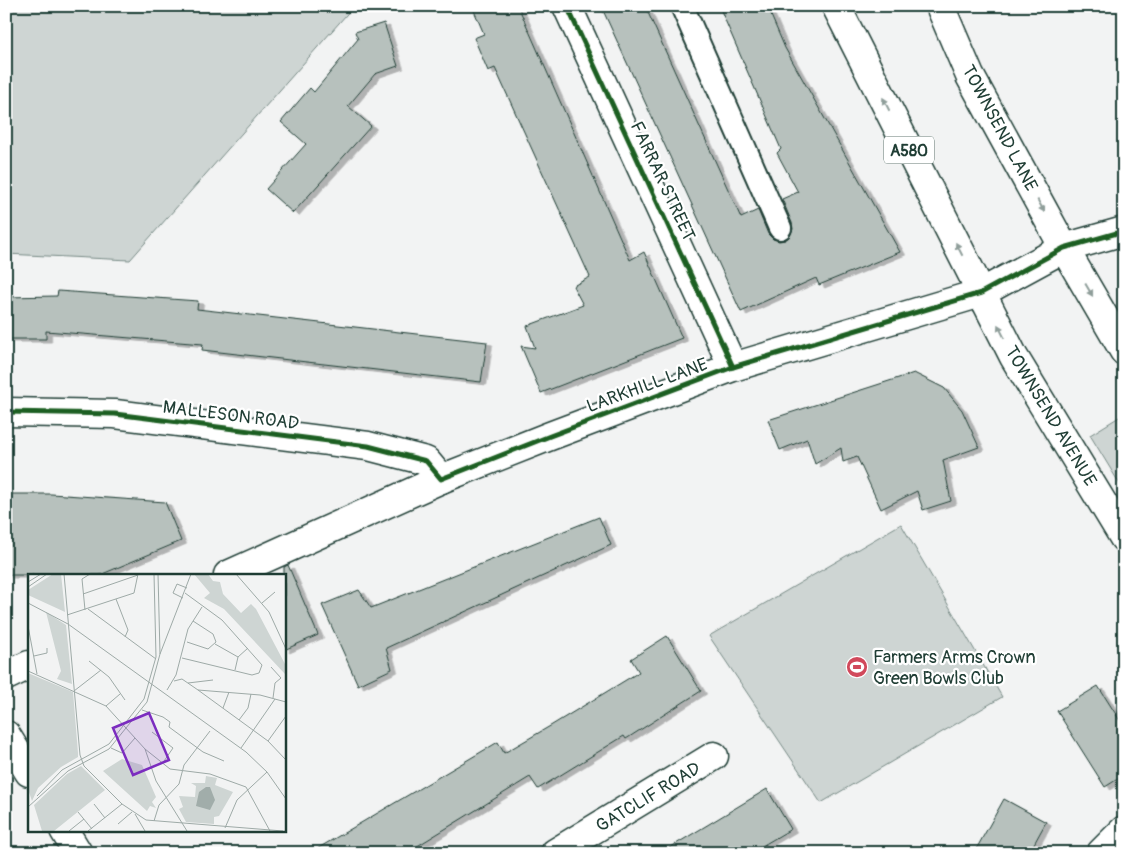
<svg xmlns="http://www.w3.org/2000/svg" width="1130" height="859" font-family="Pangolin,sans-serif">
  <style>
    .green { fill: #ced5d3; stroke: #768984 }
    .building { fill: #b7c1bd; stroke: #1f3d34; filter: url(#shadow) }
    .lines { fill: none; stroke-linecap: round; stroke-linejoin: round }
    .service-casing { stroke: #1f3d34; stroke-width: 26 }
    .minor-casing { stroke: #1f3d34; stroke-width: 31 }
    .primary-casing { stroke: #1f3d34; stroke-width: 31 }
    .service { stroke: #fff; stroke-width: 22 }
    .minor { stroke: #fff; stroke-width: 28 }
    .primary { stroke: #fff; stroke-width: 28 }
    .cycleway-casing { stroke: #fff; stroke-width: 8 }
    .cycleway { stroke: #1b5e20; stroke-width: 5 }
    .oneway { fill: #8f9e9a }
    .labels { text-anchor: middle; stroke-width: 4.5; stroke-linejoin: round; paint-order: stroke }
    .shield { fill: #fff; stroke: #627771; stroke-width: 1 }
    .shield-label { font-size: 16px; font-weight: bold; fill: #1f3d34 }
    .street-label { font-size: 18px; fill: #1f3d34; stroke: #fff }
    .poi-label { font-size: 18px; fill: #1f3d34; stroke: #fff; text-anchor: start }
    .inset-road { fill: none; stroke: #9eaaa7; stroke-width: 1 }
    .view { fill: #7b2cbf; fill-opacity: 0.15; stroke: #7b2cbf; stroke-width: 2.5 }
    .inset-edge { fill: none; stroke: #1f3d34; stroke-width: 2.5 }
  </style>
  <defs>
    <filter id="shadow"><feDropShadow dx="5.5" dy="3" stdDeviation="0" flood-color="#0004"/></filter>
  </defs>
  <rect width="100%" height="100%" fill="#f2f3f3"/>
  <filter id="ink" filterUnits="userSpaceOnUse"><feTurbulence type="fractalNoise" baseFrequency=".02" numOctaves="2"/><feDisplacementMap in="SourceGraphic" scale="10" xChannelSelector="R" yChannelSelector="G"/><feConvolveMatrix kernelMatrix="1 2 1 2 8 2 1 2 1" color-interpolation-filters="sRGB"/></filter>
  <g filter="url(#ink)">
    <g class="green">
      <polygon points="6,6 354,6 130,260 6,254"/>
      <polygon points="1124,414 1124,491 1090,435"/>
      <polygon points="901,524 1002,697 821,803 709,636"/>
    </g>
    <g class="building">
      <polygon points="472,6 518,6 630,260 644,252 682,338 541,393 521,346 535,348 527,326 583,305 573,286 590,277 495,68 488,71 474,38 484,34"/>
      <polygon points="601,6 645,6 741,218 758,210 768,234 773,239 779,241 785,240 790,236 793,229 792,223 782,199 798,192 777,153 781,149 719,6 767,6 785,48 900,252 819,285 816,278 741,312"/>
      <polygon points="384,23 398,66 375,74 348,106 371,126 293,213 266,189 306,144 281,122 310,88 314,92 358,39 355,32"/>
      <polygon points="58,291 198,301 197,309 487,342 481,382 202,350 203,344 46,331 46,339 6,339 6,297 57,296"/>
      <polygon points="914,373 944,388 962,410 979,447 943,460 951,501 923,510 917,491 881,509 857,457 843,462 841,448 815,464 807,439 780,450 768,420"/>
      <polygon points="6,494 51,494 165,502 181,541 100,575 6,575"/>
      <polygon points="599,517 611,545 386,648 392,669 358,685 322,605 359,590 371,608"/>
      <polygon points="288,565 318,635 284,650 284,567"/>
      <polygon points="667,636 701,691 626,739 624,736 538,789 530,777 406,853 310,853 498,742 504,753 552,725 639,672 631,659"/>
      <polygon points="1098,686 1124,727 1124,775 1105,787 1057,711"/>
      <polygon points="767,789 791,829 750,853 661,853"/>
      <polygon points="1004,799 1046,822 1029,853 974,853"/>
    </g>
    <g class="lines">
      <g class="service-casing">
        <polyline id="service" points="682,6 780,228"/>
      </g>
      <g class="minor-casing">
        <g id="minor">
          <polyline points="567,6 733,367"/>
          <polyline points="6,412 115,414 368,446 426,461 441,479"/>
          <polyline points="228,575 441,479 550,436 733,367 981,293 1064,248 1124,231"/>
          <polyline points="6,676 29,665"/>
          <polyline points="6,735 29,772"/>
          <polyline points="64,830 78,853"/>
          <polyline points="555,853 714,756"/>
          <polyline points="1101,853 1124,830"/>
        </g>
      </g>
      <g class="primary-casing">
        <g id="primary">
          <polyline points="836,6 1014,357 1124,538"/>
          <polyline points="940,6 970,76 1064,248 1124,351"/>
        </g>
      </g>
      <use href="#service" class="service"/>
      <use href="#minor" class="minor"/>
      <use href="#primary" class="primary"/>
      <g class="cycleway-casing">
        <g id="cycleway">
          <polyline points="567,6 733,367"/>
          <polyline points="6,412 115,414 368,446 426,461 441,479 550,436 733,367 981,293 1064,248 1124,231"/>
        </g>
      </g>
      <use href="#cycleway" class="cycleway"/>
    </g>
    <defs><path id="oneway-solid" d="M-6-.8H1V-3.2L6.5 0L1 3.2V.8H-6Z" transform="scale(1.25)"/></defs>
    <g class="oneway">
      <use href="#oneway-solid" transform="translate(886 104) rotate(-117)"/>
      <use href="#oneway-solid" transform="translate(1041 206) rotate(61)"/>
      <use href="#oneway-solid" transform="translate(959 249) rotate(-117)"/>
      <use href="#oneway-solid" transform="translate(1089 290) rotate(60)"/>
      <use href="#oneway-solid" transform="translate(1001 331) rotate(-117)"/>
    </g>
  </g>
  <defs>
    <g id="stadium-disc" transform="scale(1.125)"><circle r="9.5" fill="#d1495b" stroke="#fff"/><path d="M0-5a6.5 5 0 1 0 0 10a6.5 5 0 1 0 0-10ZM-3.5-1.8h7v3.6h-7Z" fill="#fff"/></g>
  </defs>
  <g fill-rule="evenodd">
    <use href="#stadium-disc" x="857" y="667"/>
  </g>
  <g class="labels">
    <rect class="shield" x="884" y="136.5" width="50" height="27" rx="4"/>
    <g class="shield-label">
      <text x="909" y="156">A580</text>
    </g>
    <g class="street-label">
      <text transform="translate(1000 128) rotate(62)" y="6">TOWNSEND LANE</text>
      <text transform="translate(663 181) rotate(65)" y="6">FARRAR STREET</text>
      <text transform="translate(647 385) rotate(-20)" y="6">LARKHILL LANE</text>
      <text transform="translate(231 415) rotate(7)" y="6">MALLESON ROAD</text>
      <text transform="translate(1051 416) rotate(59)" y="6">TOWNSEND AVENUE</text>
      <text transform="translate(648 797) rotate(-31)" y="6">GATCLIF ROAD</text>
    </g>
    <g class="poi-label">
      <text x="873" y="663">Farmers Arms Crown<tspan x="873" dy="21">Green Bowls Club</tspan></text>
    </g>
  </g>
  <g transform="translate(28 574)">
    <rect width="258" height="258" fill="#f2f3f3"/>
    <path d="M25 0H33L37 38 0 21V16ZM166 0H180L185 7 192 8 195 20 213 39 223 30 228 35 257 90V100L196 35 176 24 182 19ZM18 38 38 51 44 110 29 105 33 97ZM0 99 45 118 50 179V183L33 193 10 214 4 227 0 215ZM94 185 114 191 128 223 124 228 128 234 122 232 119 237 75 197ZM53 192 77 216 26 257H14L6 231 39 200ZM178 202 189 204 187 211 205 218 191 242 186 243V250L158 248 151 235 155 233 151 222 167 223 168 212 163 209H177Z" fill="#ced5d3"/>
    <path d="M178 213H182L187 226 182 236 168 232 171 218Z" fill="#a1adaa"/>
    <path class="inset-road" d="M36 0 52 181 56 192 94 230 118 246 255 257M208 0 241 38 258 75M0 8 13 0M0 13 19 0M55 20 110 1M155 24 145 19 149 10 159 14M88 25 100 56 97 63M0 29 40 50 218 178 239 198 258 225M234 29 247 18M60 35 128 85M57 36 54 5 62 0M39 41 106 19 110 0M0 52 9 100M159 68 180 75 188 68 185 60 165 47M187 70 210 83M132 80 163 0M6 82 19 79V74M154 84 224 101 231 99 234 91 194 46 157 19M61 87 81 103 97 126M243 93 253 104 247 109 245 124M207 96 210 83 220 74M0 97 78 132 117 175 142 195 182 200 218 213 242 257M146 107 154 105 170 116 240 167 258 186M160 109 185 106M139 116 148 101 160 55 174 33M170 116 232 121 258 128M46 117 73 96M78 132 92 120M195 134 201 118M114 136 135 143 142 148 141 153 175 178 196 187M211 146 220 134 223 120M124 158 145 174 134 190M240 167 258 142M83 174 94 179 107 164M213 174 247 125M117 175 128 207 159 257M9 222 34 196 81 170 116 125 128 83 126 0M66 230 77 244M0 233 40 197 81 175 119 128 132 80 130 0M50 238 64 255M107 240 117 257M126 247 131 231 151 210 156 191 182 157M90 250 104 238M197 254 209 226 239 198M41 257 56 245M60 257 94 230"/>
    <path class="view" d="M121 139 141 186 105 201 85 154Z"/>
    <rect width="258" height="258" class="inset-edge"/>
  </g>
  <rect width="1130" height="859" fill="none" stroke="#fff" stroke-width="25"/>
  <rect x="12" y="12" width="1105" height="834" fill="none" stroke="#1f3d34" stroke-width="2" filter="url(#ink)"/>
</svg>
